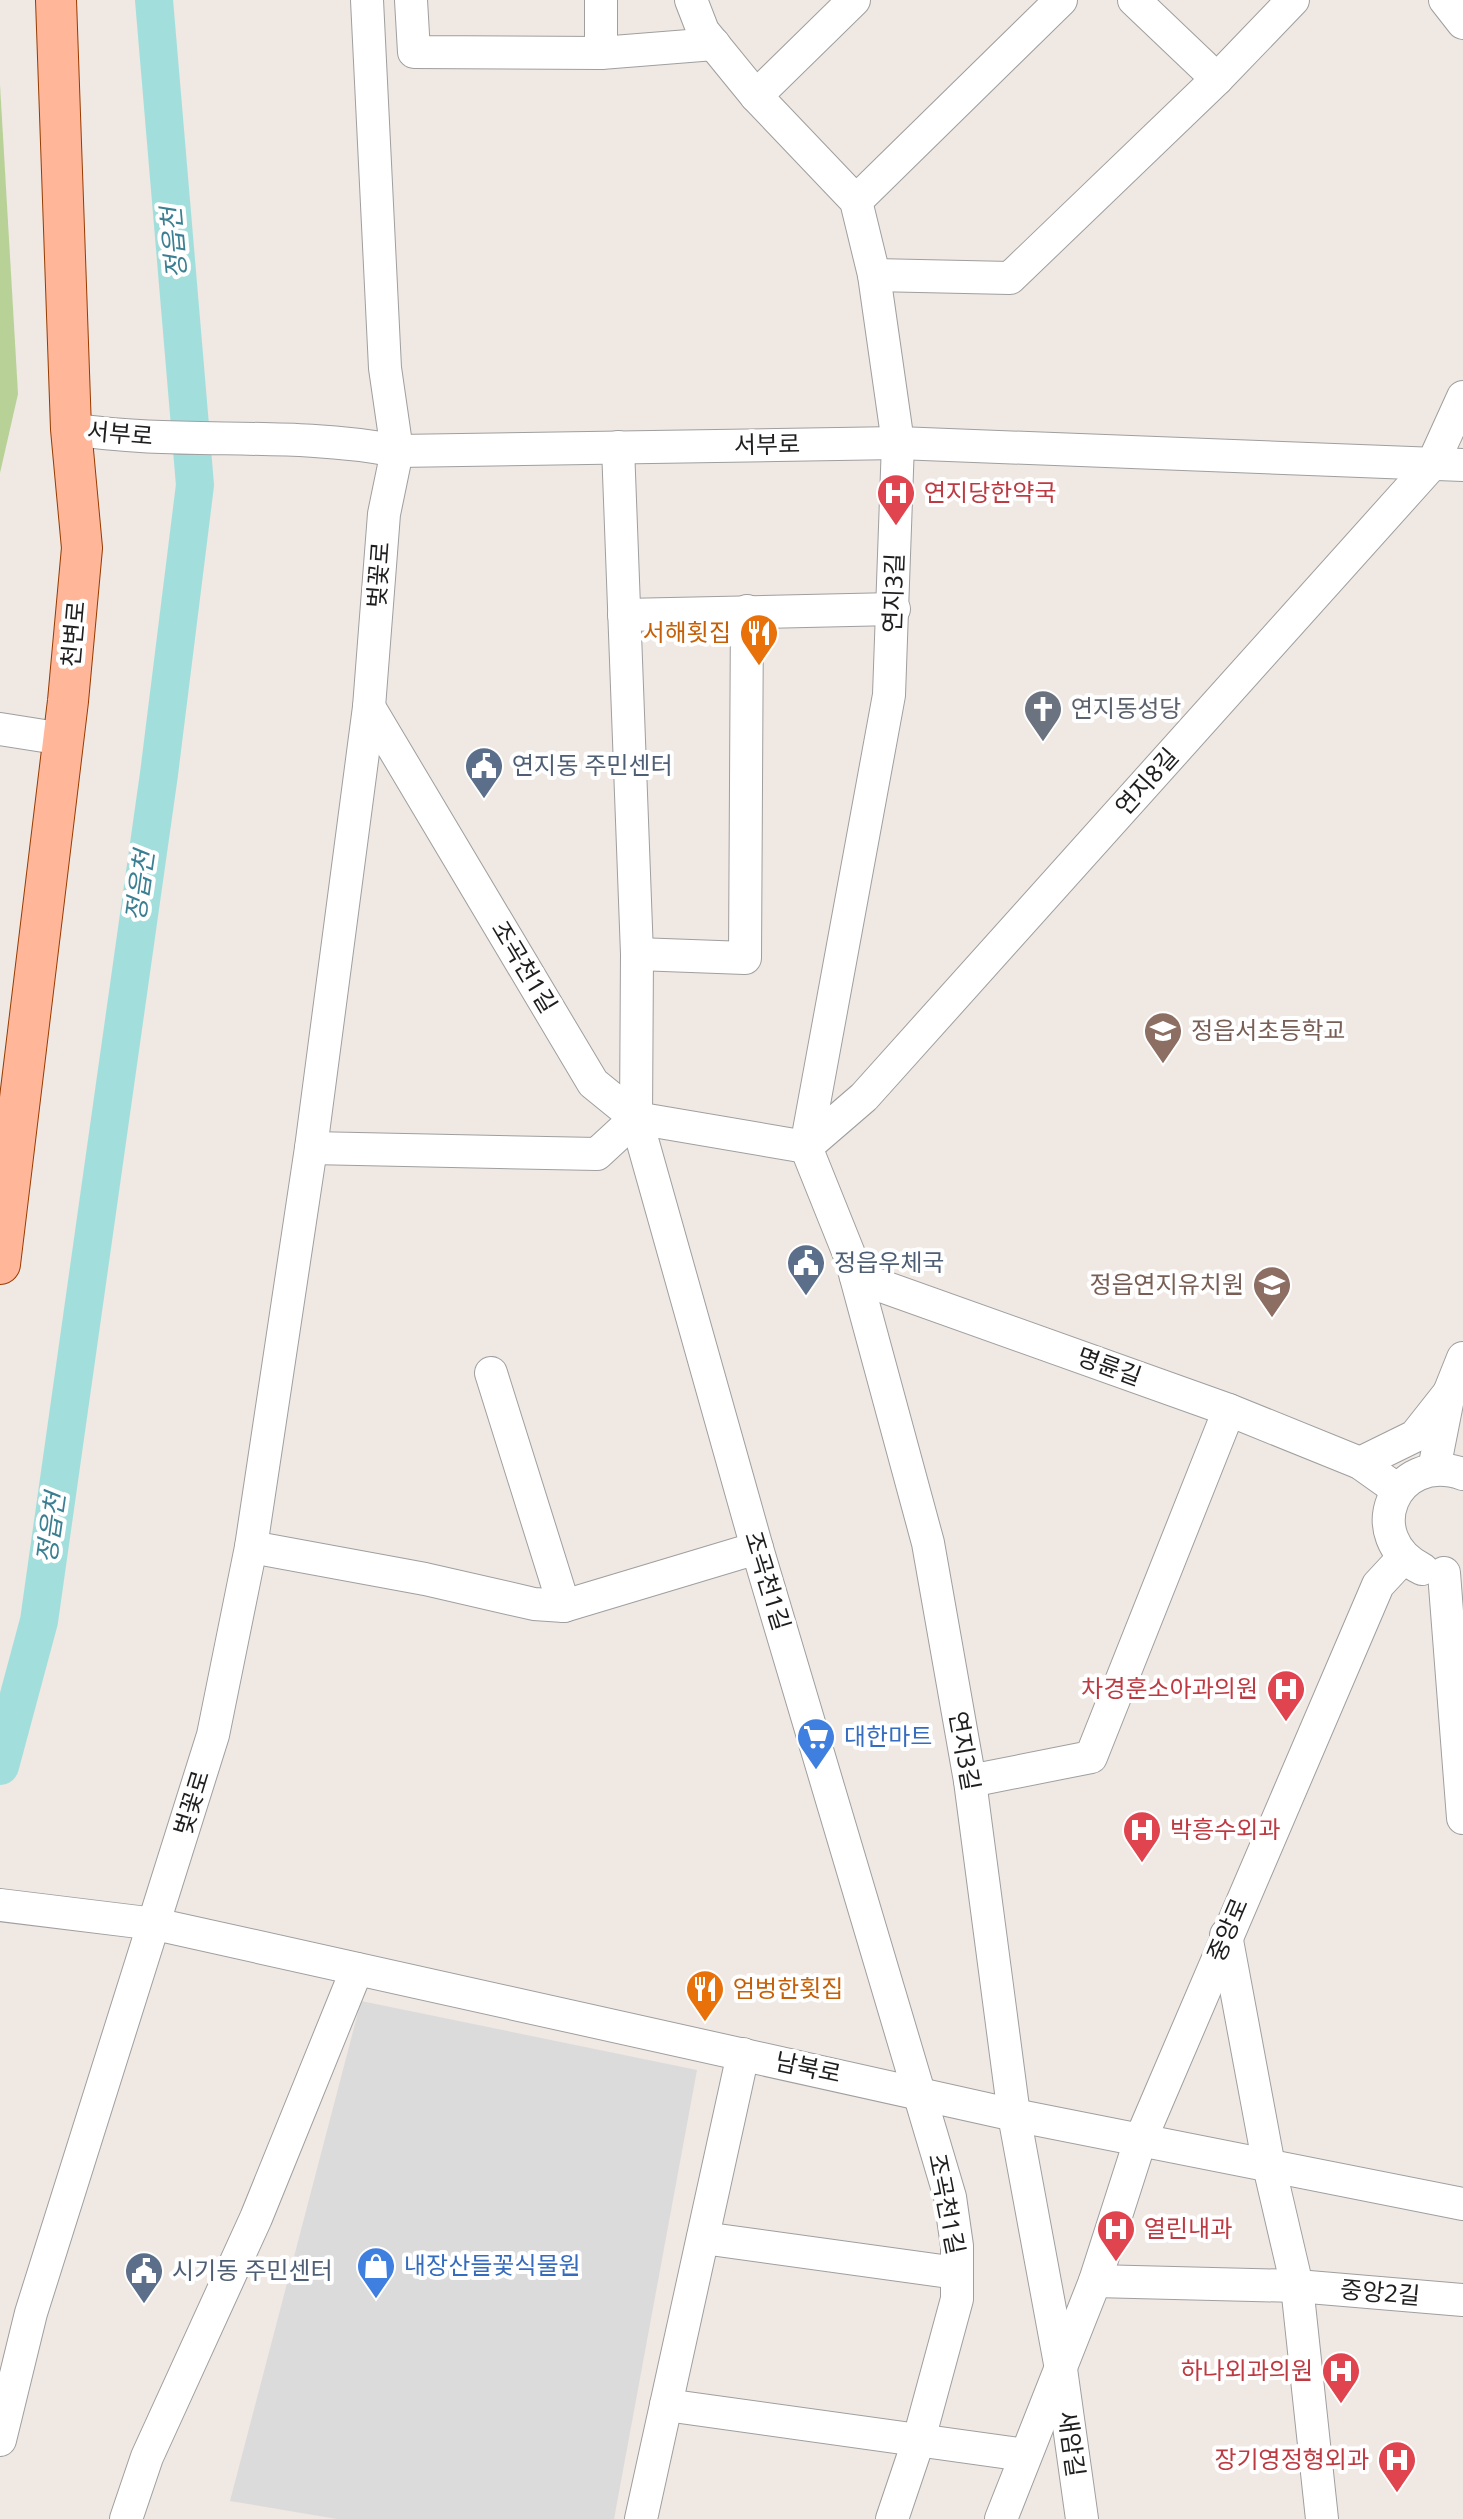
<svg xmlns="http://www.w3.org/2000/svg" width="1463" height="2519" font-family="'Noto Sans','Noto Sans KR',sans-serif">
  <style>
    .residential { fill: #dcdbdb }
    .forest { fill: #b8d196 }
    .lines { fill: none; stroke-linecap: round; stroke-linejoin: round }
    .river { stroke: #a2dfdc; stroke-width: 38 }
    .minor-casing { stroke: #9f9f9f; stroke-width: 34 }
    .major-casing { stroke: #983b00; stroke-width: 42 }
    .minor { stroke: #fff; stroke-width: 32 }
    .major { stroke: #ffb699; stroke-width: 40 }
    .labels { text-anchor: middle; stroke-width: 8; stroke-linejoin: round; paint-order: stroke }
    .street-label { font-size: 24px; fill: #1e1e1e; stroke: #fff }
    .health-label { font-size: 24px; fill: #be3a42; stroke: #fff; text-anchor: start }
    .food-label { font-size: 24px; fill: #c56008; stroke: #fff; text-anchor: end }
    .worship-label { font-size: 24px; fill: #5b616d; stroke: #fff; text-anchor: start }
    .service-label { font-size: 24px; fill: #4e5e75; stroke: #fff; text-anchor: start }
    .education-label { font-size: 24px; fill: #785e54; stroke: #fff; text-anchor: start }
    .shop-label { font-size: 24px; fill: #366cbe; stroke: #fff; text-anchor: start }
    .water-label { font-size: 26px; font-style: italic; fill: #3b7f92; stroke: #fff }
  </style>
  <rect width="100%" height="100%" fill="#efe8e3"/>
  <polygon class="residential" points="361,2001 697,2070 614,2519 337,2519 230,2501"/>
  <polygon class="forest" points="0,85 18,394 0,473"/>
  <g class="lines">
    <polyline class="river" points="0,1766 39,1621 159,774 195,485 154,0"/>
    <g class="minor-casing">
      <g id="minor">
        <polyline points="411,0 414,52 601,53 714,44"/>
        <polyline points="601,0 601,53"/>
        <polyline points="691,0 703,31 756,96 856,201 874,275 898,443 889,695 806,1147 851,1259 928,1543 970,1781 1014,2115 1061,2369 1082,2519"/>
        <polyline points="1134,0 1217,79"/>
        <polyline points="1445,0 1463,23"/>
        <polyline points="756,96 854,0"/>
        <polyline points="856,201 1061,0"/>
        <polyline points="874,275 1010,278 1217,79 1293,0"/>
        <path d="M71 429C179 446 290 430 397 451L898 443 1463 465"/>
        <polyline points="618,447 637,954 636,1118"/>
        <polyline points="624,615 894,609"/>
        <polyline points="369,707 593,1083 636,1118 757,1548 950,2197 957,2246 957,2299 919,2439 892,2519"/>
        <polyline points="0,729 63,739"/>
        <polyline points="637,954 745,958 747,611"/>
        <polyline points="636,1118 806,1147 864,1097 1433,463 1463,397"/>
        <polyline points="311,1148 597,1154 636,1118"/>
        <polyline points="856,1277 1229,1410 1360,1463 1398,1490"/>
        <polyline points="491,1373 564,1606"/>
        <polyline points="1360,1463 1415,1436 1449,1393"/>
        <polyline points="1434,1469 1449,1393 1463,1358"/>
        <polyline points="251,1547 425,1579 534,1604 564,1606 757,1548"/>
        <path d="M1422 1569C1359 1538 1393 1450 1463 1474"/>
        <polyline points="1444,1573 1463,1818"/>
        <polyline points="970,1781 1091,1757 1229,1410"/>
        <polyline points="0,1905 155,1924 1014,2115 1463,2204"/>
        <polyline points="1226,1935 1269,2166 1297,2286 1322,2519"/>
        <polyline points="703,2238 957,2273"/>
        <polyline points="1095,2281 1297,2286 1463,2300"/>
        <polyline points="666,2405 1025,2455"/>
        <polyline points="0,2440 31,2313 213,1735 251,1547 311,1148 369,707 384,514 397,451 385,368 367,0"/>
        <polyline points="126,2519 147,2457 256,2218 357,1969"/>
        <polyline points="641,2519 743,2054"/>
        <polyline points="1001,2519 1095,2281 1140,2141 1378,1585 1404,1557"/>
      </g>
    </g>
    <g class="major-casing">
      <polyline id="major" points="0,1264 68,701 82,548 71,429 56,0"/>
    </g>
    <use href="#minor" class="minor"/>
    <use href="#major" class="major"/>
  </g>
  <defs>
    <g id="hospital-pin" transform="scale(2)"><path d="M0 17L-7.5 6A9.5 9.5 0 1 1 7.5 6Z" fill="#e0444e" stroke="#fff"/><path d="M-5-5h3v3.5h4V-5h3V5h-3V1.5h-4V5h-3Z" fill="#fff"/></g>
    <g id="restaurant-pin" transform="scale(2)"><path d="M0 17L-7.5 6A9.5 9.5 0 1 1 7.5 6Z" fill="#e8710a" stroke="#fff"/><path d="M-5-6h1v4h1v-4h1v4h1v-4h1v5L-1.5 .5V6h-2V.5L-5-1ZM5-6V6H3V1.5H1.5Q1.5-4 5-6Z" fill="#fff"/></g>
    <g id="church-pin" transform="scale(2)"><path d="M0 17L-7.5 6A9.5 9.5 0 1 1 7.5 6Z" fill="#6b7280" stroke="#fff"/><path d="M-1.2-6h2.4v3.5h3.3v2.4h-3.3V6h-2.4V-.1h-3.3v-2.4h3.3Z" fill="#fff"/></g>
    <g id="civic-pin" transform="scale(2)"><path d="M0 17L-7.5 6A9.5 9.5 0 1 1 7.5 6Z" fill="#5c6f8a" stroke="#fff"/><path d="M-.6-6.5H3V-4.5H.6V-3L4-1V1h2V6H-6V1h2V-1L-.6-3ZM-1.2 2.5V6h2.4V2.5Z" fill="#fff"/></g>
    <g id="school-pin" transform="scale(2)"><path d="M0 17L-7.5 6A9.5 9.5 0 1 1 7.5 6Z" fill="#8d6e63" stroke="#fff"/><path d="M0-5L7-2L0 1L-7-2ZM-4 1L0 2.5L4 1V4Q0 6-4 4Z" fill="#fff"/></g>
    <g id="supermarket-pin" transform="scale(2)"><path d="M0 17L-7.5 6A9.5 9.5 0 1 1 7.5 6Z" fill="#3f7fe0" stroke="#fff"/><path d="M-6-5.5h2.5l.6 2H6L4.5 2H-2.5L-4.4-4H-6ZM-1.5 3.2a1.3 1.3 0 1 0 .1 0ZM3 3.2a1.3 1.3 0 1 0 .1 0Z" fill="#fff"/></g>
    <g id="shop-pin" transform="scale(2)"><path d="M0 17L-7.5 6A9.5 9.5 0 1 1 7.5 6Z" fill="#3f7fe0" stroke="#fff"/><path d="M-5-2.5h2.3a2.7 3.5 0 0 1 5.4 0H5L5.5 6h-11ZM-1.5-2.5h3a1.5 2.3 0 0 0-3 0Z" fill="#fff"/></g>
  </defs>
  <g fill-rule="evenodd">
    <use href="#hospital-pin" x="896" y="493"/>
    <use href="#restaurant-pin" x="759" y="633"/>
    <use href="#church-pin" x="1043" y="709"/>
    <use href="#civic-pin" x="484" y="766"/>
    <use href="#school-pin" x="1163" y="1031"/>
    <use href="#civic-pin" x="806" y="1263"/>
    <use href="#school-pin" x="1272" y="1285"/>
    <use href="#hospital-pin" x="1286" y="1689"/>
    <use href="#supermarket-pin" x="816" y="1737"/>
    <use href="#hospital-pin" x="1142" y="1830"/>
    <use href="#restaurant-pin" x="705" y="1989"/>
    <use href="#hospital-pin" x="1116" y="2229"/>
    <use href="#shop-pin" x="376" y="2266"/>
    <use href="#civic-pin" x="144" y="2271"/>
    <use href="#hospital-pin" x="1341" y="2371"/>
    <use href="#hospital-pin" x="1397" y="2460"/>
  </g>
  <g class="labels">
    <g class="street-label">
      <text transform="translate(120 434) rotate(5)" y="8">서부로</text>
      <text transform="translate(767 445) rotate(-1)" y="8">서부로</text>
      <text transform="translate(379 575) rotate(-86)" y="8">벚꽃로</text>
      <text transform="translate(894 593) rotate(-88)" y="8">연지3길</text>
      <text transform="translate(74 634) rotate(-85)" y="8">천변로</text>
      <text transform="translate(1147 782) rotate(-48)" y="8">연지8길</text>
      <text transform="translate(524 967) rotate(59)" y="8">조곡천1길</text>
      <text transform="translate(1109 1367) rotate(20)" y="8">명륜길</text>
      <text transform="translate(767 1581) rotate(73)" y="8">조곡천1길</text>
      <text transform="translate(964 1751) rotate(80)" y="8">연지3길</text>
      <text transform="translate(192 1803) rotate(-73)" y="8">벚꽃로</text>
      <text transform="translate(1228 1930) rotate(-67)" y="8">중앙로</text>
      <text transform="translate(808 2068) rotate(12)" y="8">남북로</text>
      <text transform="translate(946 2204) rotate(79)" y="8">조곡천1길</text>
      <text transform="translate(1380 2293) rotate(5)" y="8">중앙2길</text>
      <text transform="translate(1071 2444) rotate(82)" y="8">새암길</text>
    </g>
    <g class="health-label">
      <text x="924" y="501">연지당한약국</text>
      <text x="1258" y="1697" text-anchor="end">차경훈소아과의원</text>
      <text x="1170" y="1838">박흥수외과</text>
      <text x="1144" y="2237">열린내과</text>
      <text x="1313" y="2379" text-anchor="end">하나외과의원</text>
      <text x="1369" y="2468" text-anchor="end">장기영정형외과</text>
    </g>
    <g class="food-label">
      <text x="731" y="641">서해횟집</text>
      <text x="733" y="1997" text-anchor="start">엄벙한횟집</text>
    </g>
    <g class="worship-label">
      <text x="1071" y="717">연지동성당</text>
    </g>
    <g class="service-label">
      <text x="512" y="774">연지동 주민센터</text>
      <text x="834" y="1271">정읍우체국</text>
      <text x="172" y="2279">시기동 주민센터</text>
    </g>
    <g class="education-label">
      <text x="1191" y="1039">정읍서초등학교</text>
      <text x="1244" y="1293" text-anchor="end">정읍연지유치원</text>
    </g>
    <g class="shop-label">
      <text x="844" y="1745">대한마트</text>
      <text x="404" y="2274">내장산들꽃식물원</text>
    </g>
    <g class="water-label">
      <text transform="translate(174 243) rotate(-95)" y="9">정읍천</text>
      <text transform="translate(140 886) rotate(-82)" y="9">정읍천</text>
      <text transform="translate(51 1528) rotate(-82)" y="9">정읍천</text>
    </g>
  </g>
</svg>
